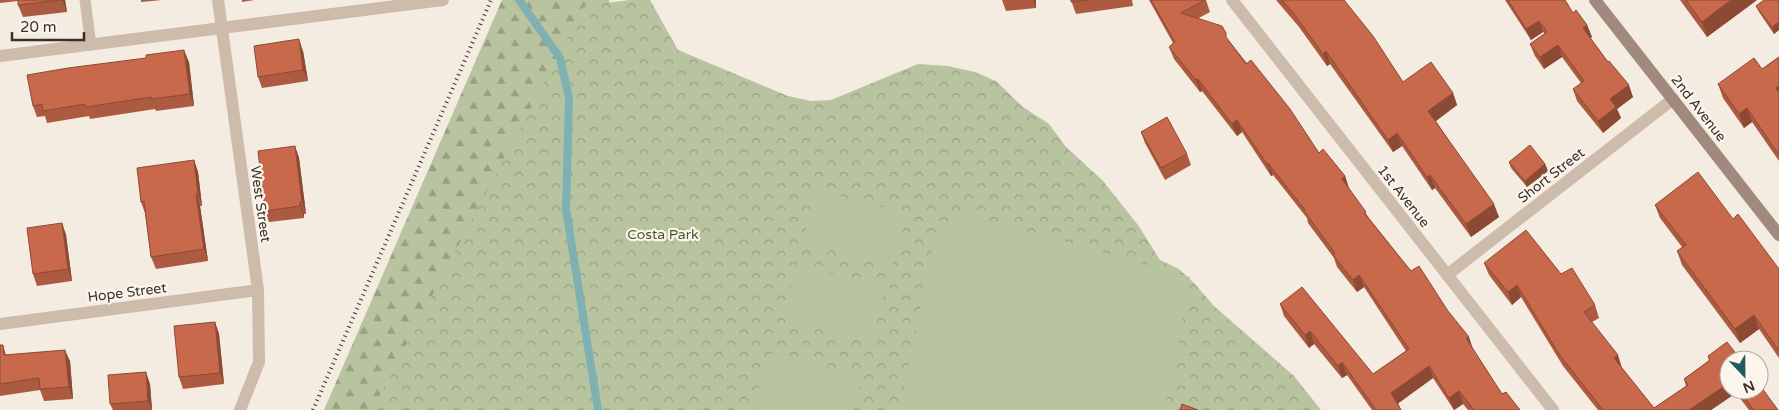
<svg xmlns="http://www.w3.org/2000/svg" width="1779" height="410" font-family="'Varela Round',sans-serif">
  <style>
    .forest { fill: url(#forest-firs) }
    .park { fill: url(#park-crowns) }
    .pitch { fill: #b8c4a0 }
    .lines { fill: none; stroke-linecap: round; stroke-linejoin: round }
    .stream { stroke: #7fb0b2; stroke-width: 8 }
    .lane { stroke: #cdbbac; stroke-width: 11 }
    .street { stroke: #cdbbac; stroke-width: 12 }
    .secondary { stroke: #a18a7d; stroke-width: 12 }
    .rail { stroke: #3b302b; stroke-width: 4; stroke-dasharray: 1 4; stroke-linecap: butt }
    .wall { fill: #ac5a40 }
    .shaded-wall { fill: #8c4a34 }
    .building { fill: #c8694b; stroke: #8c4a34 }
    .labels { text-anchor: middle; stroke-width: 4.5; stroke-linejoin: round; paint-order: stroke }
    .street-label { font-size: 14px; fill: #3b302b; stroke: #fbf5ee }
    .park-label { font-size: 14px; fill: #4a5a2e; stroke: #fbf5ee }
  </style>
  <defs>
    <pattern id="forest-firs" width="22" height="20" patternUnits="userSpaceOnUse" patternTransform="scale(1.25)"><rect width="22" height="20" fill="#b8c4a0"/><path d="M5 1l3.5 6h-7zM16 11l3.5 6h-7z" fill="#97a083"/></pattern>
    <pattern id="park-crowns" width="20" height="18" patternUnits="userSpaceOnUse" patternTransform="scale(1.25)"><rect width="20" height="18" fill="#b8c4a0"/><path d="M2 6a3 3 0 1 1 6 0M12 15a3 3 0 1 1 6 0" fill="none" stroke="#97a083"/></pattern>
  </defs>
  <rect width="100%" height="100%" fill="#f4ebe1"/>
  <polygon class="forest" points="502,0 609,0 644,410 324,410"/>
  <polygon class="park" points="630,0 650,0 678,50 788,96 811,101 831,100 918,64 948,66 975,72 996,81 1023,107 1049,124 1066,147 1103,181 1138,225 1160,260 1179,269 1195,284 1214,306 1294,376 1321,410 372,410 584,6"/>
  <g class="pitch">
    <polygon points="817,190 906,213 892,266 802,242"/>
    <polygon points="967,215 1190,277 1173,377 1162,410 900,410 936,232"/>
    <polygon points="797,265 886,288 872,341 782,317"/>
    <polygon points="769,353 862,379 853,410 753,410"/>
  </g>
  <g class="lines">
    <polyline class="stream" points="519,0 560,58 569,98 566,209 598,410"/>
    <polyline class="lane" points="85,0 91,45"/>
    <g class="street">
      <polyline points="218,0 258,290 259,362 240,410"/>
      <polyline points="1232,0 1553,410"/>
      <polyline points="0,56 443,0"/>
      <polyline points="1447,275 1673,99"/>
      <polyline points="0,324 258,290"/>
    </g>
    <polyline class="secondary" points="1595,0 1779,235"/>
    <polyline class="rail" points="313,410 491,0"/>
  </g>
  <g class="wall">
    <polygon points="0,0 65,0 67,12 23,17 18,5 18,1 0,3"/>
    <polygon points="141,0 162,0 141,2"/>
    <polygon points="242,0 254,0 242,2"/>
    <polygon points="1002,0 1036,0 1036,8 1006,11"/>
    <polygon points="1071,0 1132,0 1133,6 1076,14"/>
    <polygon points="1149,0 1206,0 1210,12 1197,19 1230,42 1319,153 1345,176 1349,188 1369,218 1473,349 1502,394 1520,410 1468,410 1463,404 1454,410 1433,378 1398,403 1401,410 1372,410 1347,375 1342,378 1314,344 1309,348 1284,316 1280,304 1373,374 1406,351 1364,287 1357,292 1337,267 1334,258 1308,223 1307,218 1273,175 1271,176 1242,132 1237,136 1202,91 1200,92 1174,59 1169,47 1173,43"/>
    <polygon points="1276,0 1344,0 1403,82 1453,93 1457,105 1436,121 1499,217 1471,237 1435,188 1432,190 1402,146 1393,152 1330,64 1327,66 1299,27"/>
    <polygon points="1505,0 1565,0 1573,13 1587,25 1592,37 1590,38 1633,97 1617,109 1621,118 1603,133 1577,101 1573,89 1581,83 1562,57 1544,69 1535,56 1530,44 1545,34 1543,32 1531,40"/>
    <polygon points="1680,0 1757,0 1707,37"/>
    <polygon points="1779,0 1779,30 1774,34 1759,12 1756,6"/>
    <polygon points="303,51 308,81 262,88 258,77"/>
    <polygon points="1779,57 1779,161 1752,122 1744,128 1723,98 1718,84 1762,69"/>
    <polygon points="189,62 194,106 156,111 155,109 90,119 89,116 47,123 45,116 37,117 33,106"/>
    <polygon points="1141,132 1187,154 1191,165 1165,180 1145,143"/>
    <polygon points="295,146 299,158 306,214 304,214 304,218 269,222 265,211"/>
    <polygon points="194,160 198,172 202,206 200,206 208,261 156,269 151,257 145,213 141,202"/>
    <polygon points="1509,162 1545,164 1548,171 1527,187 1511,168"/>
    <polygon points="1655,205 1733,219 1779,269 1779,358 1759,329 1740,343 1682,265 1677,251 1682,247 1660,218"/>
    <polygon points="62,223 66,235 72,281 37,286 33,274"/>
    <polygon points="1484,263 1561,274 1595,305 1599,318 1592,322 1622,368 1654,408 1686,386 1684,379 1709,361 1708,356 1729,390 1759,390 1778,410 1749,410 1736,393 1711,410 1598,410 1563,366 1521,297 1512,305 1489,275"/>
    <polygon points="215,322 219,334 224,384 183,389 179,377"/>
    <polygon points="0,345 3,345 6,355 70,361 73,399 44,401 40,390 0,396"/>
    <polygon points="150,384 152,410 113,410 110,404"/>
  </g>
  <g class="shaded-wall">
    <polygon points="62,0 65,0 67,12"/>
    <polygon points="1033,0 1036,0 1036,8"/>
    <polygon points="1731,0 1757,0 1707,37 1702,22"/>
    <polygon points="1539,21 1543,32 1531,40 1526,29"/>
    <polygon points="1779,22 1779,30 1774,34 1772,27"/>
    <polygon points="1587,25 1592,37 1587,40 1583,28"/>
    <polygon points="299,39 303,51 308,81 303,70"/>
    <polygon points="1558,45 1562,57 1544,69 1540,57"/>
    <polygon points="184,50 189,62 194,106 190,94"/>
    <polygon points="1326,51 1330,64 1327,66 1323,54"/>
    <polygon points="1198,79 1202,91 1200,92 1196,80"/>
    <polygon points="1629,85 1633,97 1617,109 1621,118 1603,133 1598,121 1610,99"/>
    <polygon points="1779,86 1779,98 1776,88"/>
    <polygon points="1453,93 1457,105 1433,123 1428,111"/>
    <polygon points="1747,108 1752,122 1744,128 1739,114"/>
    <polygon points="1237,120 1242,132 1237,136 1232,124"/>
    <polygon points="1397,133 1402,146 1393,152 1388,140"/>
    <polygon points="295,146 299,158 306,214 302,202"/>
    <polygon points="194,160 198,172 202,206 198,194"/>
    <polygon points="1268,163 1273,175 1271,176 1267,164"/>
    <polygon points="1545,164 1548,171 1527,187 1525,181"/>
    <polygon points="1430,175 1435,188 1432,190 1427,177"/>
    <polygon points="1345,176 1349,189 1342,179"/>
    <polygon points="196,194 200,206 208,261 204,249"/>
    <polygon points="300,202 304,214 304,218 300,206"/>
    <polygon points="1494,204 1499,217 1471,237 1466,224"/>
    <polygon points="62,223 66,235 72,281 68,269"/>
    <polygon points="1359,275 1364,287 1357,292 1353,280"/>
    <polygon points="1517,285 1521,297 1512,305 1508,292"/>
    <polygon points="1754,315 1759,329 1740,343 1735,329"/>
    <polygon points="215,322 219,334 224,384 220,373"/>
    <polygon points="1310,331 1314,344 1309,348 1305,335"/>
    <polygon points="1469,337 1473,349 1466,338"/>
    <polygon points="65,350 70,361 73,399 69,387"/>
    <polygon points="1618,355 1622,368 1619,371 1614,358"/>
    <polygon points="1342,362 1347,375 1342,378 1338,366"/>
    <polygon points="1429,366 1433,378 1396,405 1391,393"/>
    <polygon points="146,372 150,384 152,410 148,401"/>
    <polygon points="1729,383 1729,390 1735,390 1736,393 1711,410 1689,410"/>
    <polygon points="1459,391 1463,404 1454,410 1449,398"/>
  </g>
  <g class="building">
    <polygon points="18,0 62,0 18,5"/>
    <polygon points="1071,0 1088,0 1071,2"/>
    <polygon points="1151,0 1205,0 1181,13 1222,26 1226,33 1226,37 1246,64 1251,60 1290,109 1319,153 1323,149 1345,176 1342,179 1366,212 1364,213 1411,271 1419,266 1448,311 1469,337 1466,338 1502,394 1506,392 1520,410 1474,410 1459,391 1449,398 1429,366 1391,393 1401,410 1376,410 1342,362 1338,366 1310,331 1305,335 1280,304 1302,287 1373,374 1409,349 1359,275 1353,280 1333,255 1335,253 1304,211 1305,210 1268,163 1267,164 1237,120 1232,124 1198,79 1196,80 1169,47 1175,42"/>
    <polygon points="1282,0 1344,0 1373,36 1403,82 1431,62 1453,93 1428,111 1494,204 1466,224 1430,175 1427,177 1397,133 1388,140 1326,51 1323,54 1294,14"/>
    <polygon points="1508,0 1565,0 1573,13 1576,10 1587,25 1583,28 1608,62 1609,61 1629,85 1610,99 1616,107 1598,121 1573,89 1584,81 1558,45 1540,57 1530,44 1547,32 1539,21 1526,29"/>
    <polygon points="1686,0 1731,0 1702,22"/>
    <polygon points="1764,0 1779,0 1779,22 1772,27 1756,6"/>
    <polygon points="299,39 303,70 258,77 254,46"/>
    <polygon points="184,50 190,94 151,99 151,97 86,107 85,104 43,111 42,104 33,106 27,75 68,68 146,58 146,55"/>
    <polygon points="1779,57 1779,86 1776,88 1779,93 1779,155 1747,108 1739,114 1718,84 1754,58 1762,69"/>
    <polygon points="1167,117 1187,154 1161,168 1141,132"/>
    <polygon points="1530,145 1545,164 1525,181 1509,162"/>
    <polygon points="295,146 302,202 300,202 300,206 265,211 258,151"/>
    <polygon points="194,160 198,194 196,194 204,249 151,257 144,201 141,202 137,168"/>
    <polygon points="1698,172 1733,219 1738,214 1779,269 1779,351 1754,315 1735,329 1677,251 1686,245 1655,205"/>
    <polygon points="62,223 68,269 33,274 27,228"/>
    <polygon points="1526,230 1561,274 1572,268 1595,305 1584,312 1618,355 1614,358 1654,408 1688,385 1684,379 1710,360 1708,356 1727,342 1741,360 1729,360 1729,383 1689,410 1603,410 1559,354 1517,285 1508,292 1484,263"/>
    <polygon points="215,322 220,373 179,377 174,326"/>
    <polygon points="0,345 3,345 4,355 65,350 69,387 40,389 39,378 0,384"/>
    <polygon points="146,372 148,401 110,404 108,375"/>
    <polygon points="1759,384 1778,410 1754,410 1739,390 1759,390"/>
    <polygon points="1182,404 1198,410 1180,410"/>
  </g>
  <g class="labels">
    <g class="street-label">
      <text transform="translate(1699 108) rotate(52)" y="5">2nd Avenue</text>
      <text transform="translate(1551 175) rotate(-38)" y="5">Short Street</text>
      <text transform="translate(1404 196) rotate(52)" y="5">1st Avenue</text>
      <text transform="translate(261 204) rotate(82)" y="5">West Street</text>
      <text transform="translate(127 292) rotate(-7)" y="5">Hope Street</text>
    </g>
    <g class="park-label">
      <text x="663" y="239">Costa Park</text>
    </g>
  </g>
  <g transform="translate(1744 375) rotate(158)"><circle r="24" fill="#fbf5ee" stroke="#aea6a0"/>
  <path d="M0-4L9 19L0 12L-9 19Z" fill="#1f5a5e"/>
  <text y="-8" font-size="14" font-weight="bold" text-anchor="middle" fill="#3b302b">N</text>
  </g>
  <path d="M12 32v8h72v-8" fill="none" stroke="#3b302b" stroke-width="2.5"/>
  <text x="20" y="32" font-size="15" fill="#3b302b" stroke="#fbf5ee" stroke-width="4" paint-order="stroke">20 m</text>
</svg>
